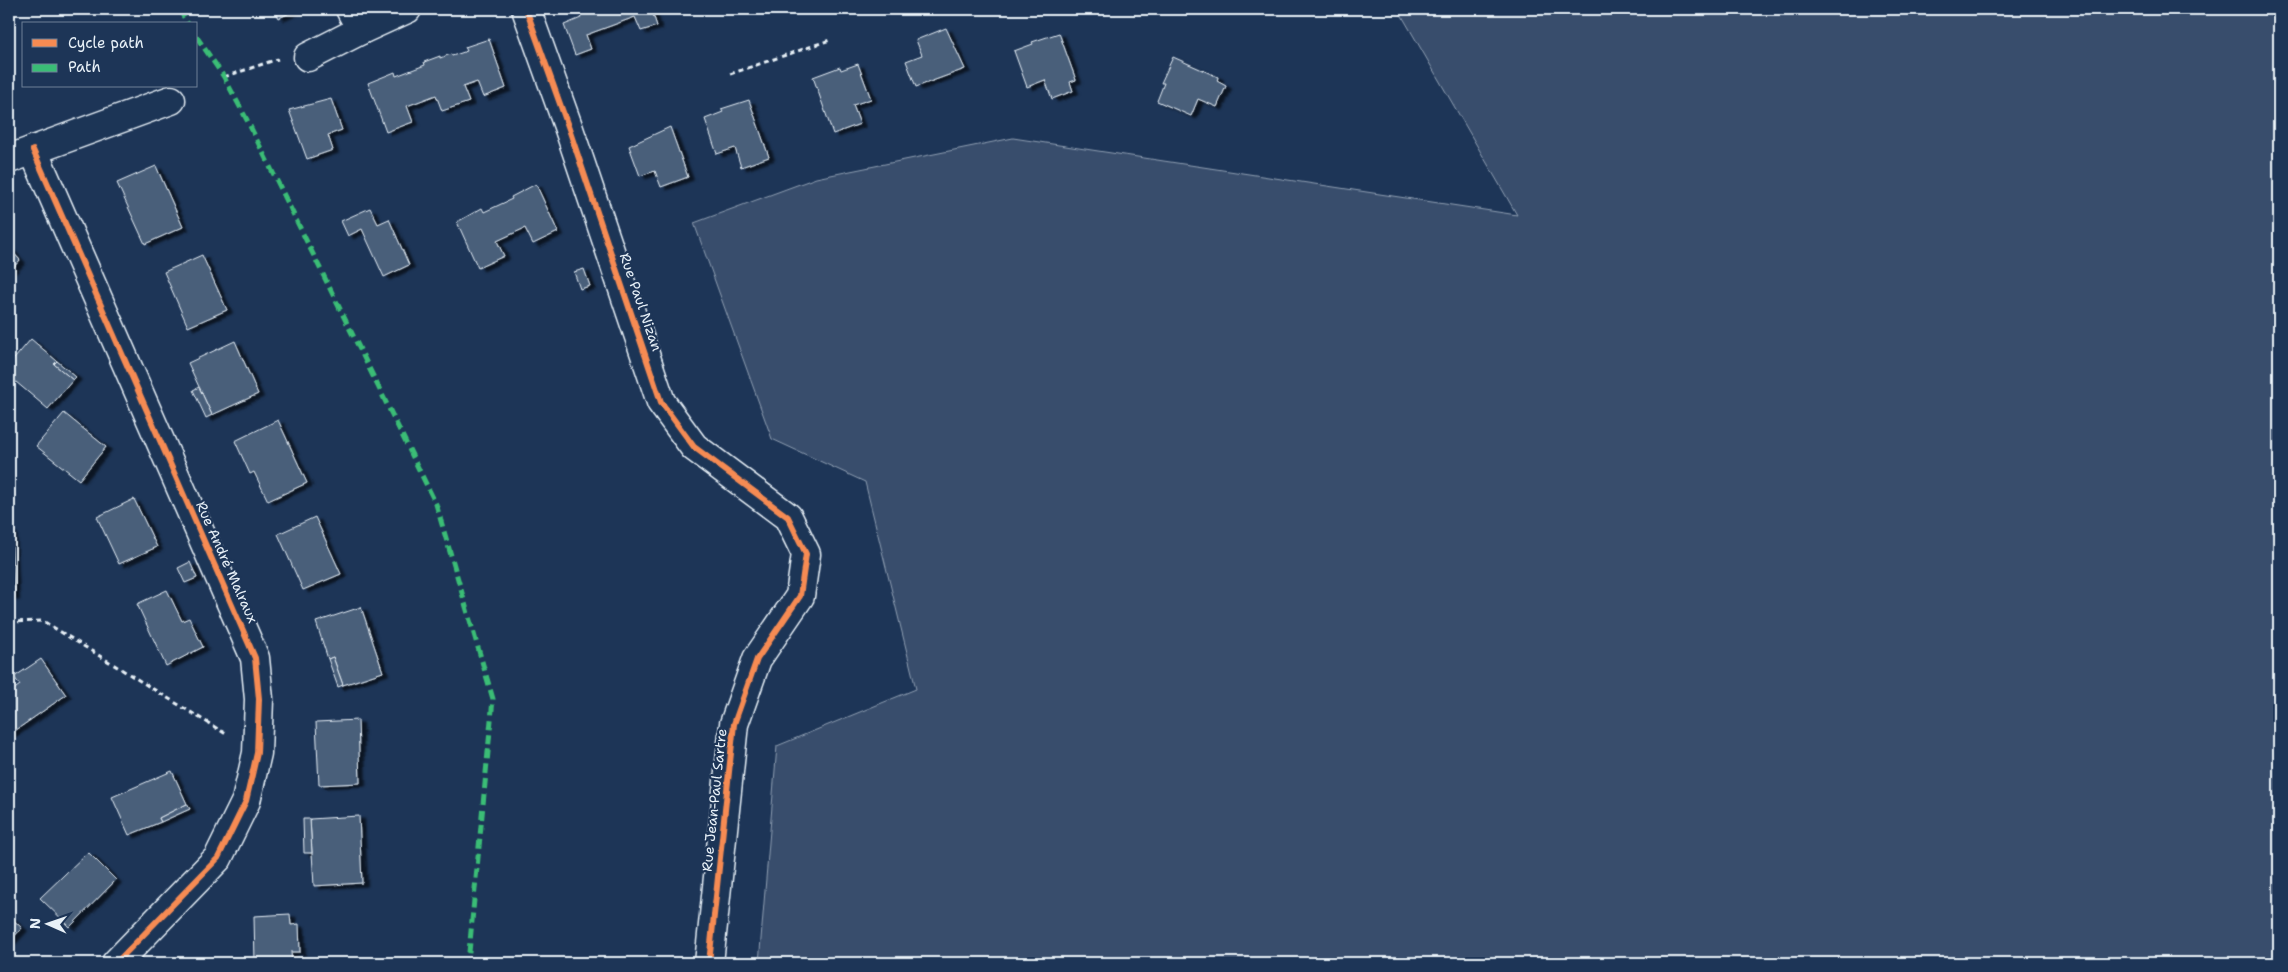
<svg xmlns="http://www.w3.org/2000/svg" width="2288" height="972" font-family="'Shantell Sans',sans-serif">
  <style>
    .green { fill: #374d6c; stroke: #909fb2 }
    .building { fill: #495e7a; stroke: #e8f1f8; filter: url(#shadow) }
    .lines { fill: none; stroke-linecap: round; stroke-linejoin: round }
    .minor-casing { stroke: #e8f1f8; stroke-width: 31 }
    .path { stroke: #e8f1f8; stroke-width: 3; stroke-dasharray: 5 4; stroke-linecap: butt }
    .minor { stroke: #1d3557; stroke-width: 28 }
    .quiet { stroke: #3abd76; stroke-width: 5; stroke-dasharray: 10 5; stroke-linecap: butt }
    .cycleway-casing { stroke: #1d3557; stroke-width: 9 }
    .cycleway { stroke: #f68b52; stroke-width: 6 }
    .labels { text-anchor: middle; stroke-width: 4.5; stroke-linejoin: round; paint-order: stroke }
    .street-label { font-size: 14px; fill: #e8f1f8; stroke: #1d3557 }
  </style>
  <defs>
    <filter id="shadow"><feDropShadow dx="5.5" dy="3" stdDeviation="1" flood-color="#0009"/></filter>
  </defs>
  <rect width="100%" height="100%" fill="#1d3557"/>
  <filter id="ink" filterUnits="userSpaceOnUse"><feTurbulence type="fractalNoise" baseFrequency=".02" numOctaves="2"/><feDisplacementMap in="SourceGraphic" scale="10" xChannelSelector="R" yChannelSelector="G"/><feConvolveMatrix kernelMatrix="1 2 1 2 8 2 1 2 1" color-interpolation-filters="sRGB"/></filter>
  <g filter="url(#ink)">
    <polygon class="green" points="1398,9 2279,9 2279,963 759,963 777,746 916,689 865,482 772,439 694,223 816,178 1013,138 1517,215"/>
    <g class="building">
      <polygon points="274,9 298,9 279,18"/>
      <polygon points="577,9 659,9 652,11 657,26 641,31 635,17 586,35 591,49 575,55 564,25 581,18"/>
      <polygon points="946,28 965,69 916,87 906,61 922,55 916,40"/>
      <polygon points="1059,33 1076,80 1070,82 1073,91 1052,99 1045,80 1027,87 1014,51 1033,44 1032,42"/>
      <polygon points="489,39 506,88 483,97 477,82 463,87 469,102 442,111 436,95 407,106 413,122 386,132 368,83 395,72 396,76 425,65 424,62 440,56 440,58 451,54 452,56 467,51 465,47"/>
      <polygon points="1173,57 1218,77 1217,81 1226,86 1217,107 1198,99 1191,116 1157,101 1164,83 1161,83"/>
      <polygon points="858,64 871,99 853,105 860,124 833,134 813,77 840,67 841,70"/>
      <polygon points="331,99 342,130 328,135 333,150 307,159 289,110"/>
      <polygon points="749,100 769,157 741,167 735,148 717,154 705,119 723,112 721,109"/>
      <polygon points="670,127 688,177 661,187 655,171 640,176 629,146"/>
      <polygon points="156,166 183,227 145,244 117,183"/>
      <polygon points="536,184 558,232 533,244 525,228 497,241 504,256 478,268 457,222 482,208 484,212 512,199 511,197"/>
      <polygon points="370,208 378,224 389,219 409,265 384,277 362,229 348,236 341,221"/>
      <polygon points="9,248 20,260 9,272"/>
      <polygon points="202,255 227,310 188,327 164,272"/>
      <polygon points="584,269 590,286 580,289 574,272"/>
      <polygon points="31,339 57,361 54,364 73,380 48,409 9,376 9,365"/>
      <polygon points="235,341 258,394 212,415 188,363"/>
      <polygon points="57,361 76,377 73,380 54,364"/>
      <polygon points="199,387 212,415 206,418 193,390"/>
      <polygon points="64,413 106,447 79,480 36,446"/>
      <polygon points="278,420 307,483 268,501 254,472 250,474 235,441"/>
      <polygon points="134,499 157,547 119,564 97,517"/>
      <polygon points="315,517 341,574 303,590 278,534"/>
      <polygon points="9,530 11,530 14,597 9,597"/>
      <polygon points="190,562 197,578 185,583 178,568"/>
      <polygon points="167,590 182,621 189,618 203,647 166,666 137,604"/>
      <polygon points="361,607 383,672 343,685 333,657 328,659 316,622"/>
      <polygon points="333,657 343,685 338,687 328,659"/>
      <polygon points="41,659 66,695 9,735 9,693 20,685 14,677"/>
      <polygon points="358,720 360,783 319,785 316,722"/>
      <polygon points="172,771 187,804 159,818 161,822 129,835 112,797"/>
      <polygon points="187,804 190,809 161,822 159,818"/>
      <polygon points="359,816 362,883 314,886 310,819"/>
      <polygon points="303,819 310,819 312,853 304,853"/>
      <polygon points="88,852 116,880 70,927 40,898"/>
      <polygon points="290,914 291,925 299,924 300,952 291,952 292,963 255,963 254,916"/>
      <polygon points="9,916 22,928 9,942"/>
    </g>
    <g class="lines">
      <g class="minor-casing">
        <g id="minor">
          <polyline points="350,9 361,30 407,9"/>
          <polyline points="526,9 569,129 661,402 694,447 788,517 806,554 800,596 757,659 734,724 709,963"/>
          <polyline points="308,57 361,30"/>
          <polyline points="33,150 255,658 259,699 257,753 246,801 218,858 116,963"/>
          <polyline points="9,159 171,100"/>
        </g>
      </g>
      <g class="path">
        <polyline points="730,74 830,40"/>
        <polyline points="224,77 278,59"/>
        <polyline points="9,622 43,621 226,734"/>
      </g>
      <use href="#minor" class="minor"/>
      <g class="quiet">
        <polyline points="179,9 188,24"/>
        <polyline points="196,36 224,77 247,120 436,504 493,699 468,963"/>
      </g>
      <g class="cycleway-casing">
        <g id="cycleway">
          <polyline points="526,9 569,129 661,402 694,447 788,517 806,554 800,596 757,659 734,724 709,963"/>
          <polyline points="33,150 255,658 259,699 257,753 246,801 218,858 116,963"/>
        </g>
      </g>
      <use href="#cycleway" class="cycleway"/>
    </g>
  </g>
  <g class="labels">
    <g class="street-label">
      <text transform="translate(641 302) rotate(71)" y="5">Rue Paul Nizan</text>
      <text transform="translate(227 562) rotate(66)" y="5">Rue André Malraux</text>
      <text transform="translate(714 800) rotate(-84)" y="5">Rue Jean-Paul Sartre</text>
    </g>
  </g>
  <rect width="2288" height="972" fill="none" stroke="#1d3557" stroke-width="30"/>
  <rect x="15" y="15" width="2258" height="942" fill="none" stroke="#e8f1f8" stroke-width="2" filter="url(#ink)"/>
  <rect x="22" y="22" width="175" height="65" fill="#1d3557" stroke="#6e8097"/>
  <rect x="32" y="39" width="25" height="8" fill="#f68b52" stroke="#6e8097"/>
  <text x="68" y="48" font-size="15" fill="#e8f1f8">Cycle path</text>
  <rect x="32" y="64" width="25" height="8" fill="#3abd76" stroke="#6e8097"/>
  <text x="68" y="72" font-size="15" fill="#e8f1f8">Path</text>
  <g transform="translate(48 924) rotate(272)" stroke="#1d3557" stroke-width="4" paint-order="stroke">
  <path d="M0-4L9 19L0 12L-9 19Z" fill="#e8f1f8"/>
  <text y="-8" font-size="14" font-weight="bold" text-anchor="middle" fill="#e8f1f8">N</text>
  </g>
</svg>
